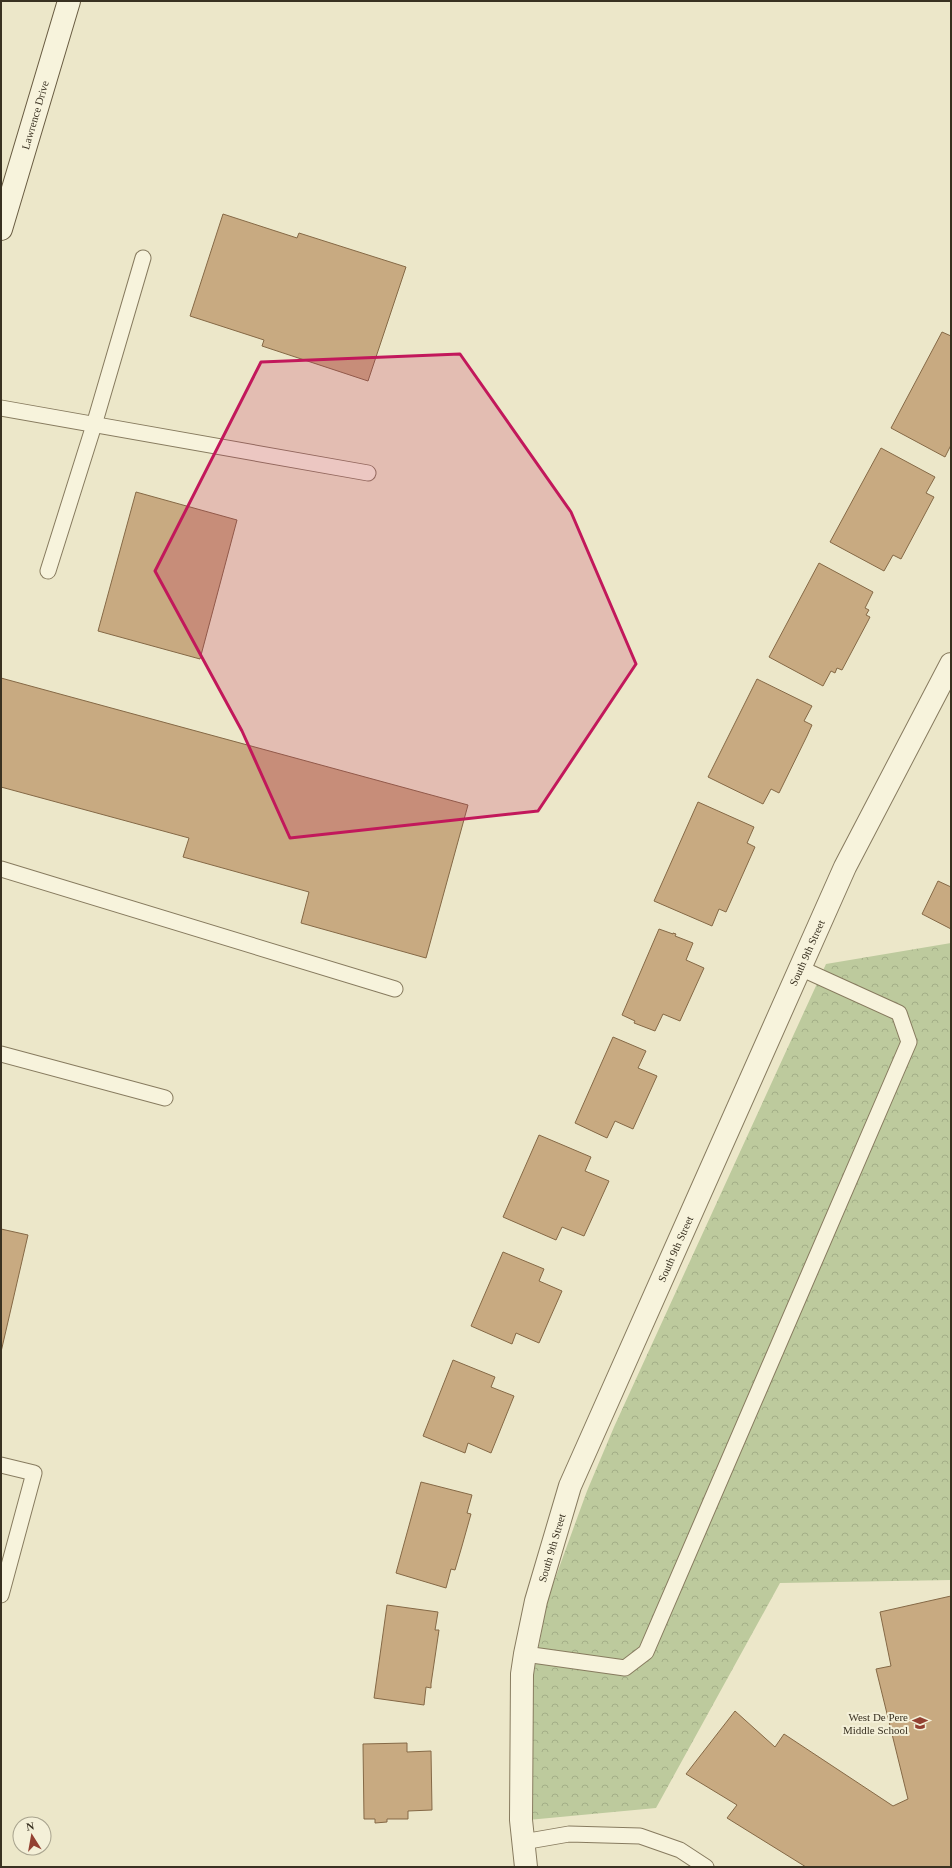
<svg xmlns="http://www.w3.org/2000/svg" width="952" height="1868" font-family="'Times New Roman',serif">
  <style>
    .forest { fill: url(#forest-crowns) }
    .building { fill: #c8aa81; stroke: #856946 }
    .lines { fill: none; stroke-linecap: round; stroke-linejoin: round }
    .service-casing { stroke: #877b5f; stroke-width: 17 }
    .minor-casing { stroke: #877b5f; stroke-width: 24 }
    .secondary-casing { stroke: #695c42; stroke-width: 24 }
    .service { stroke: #f7f3dc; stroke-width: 15 }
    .minor { stroke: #f7f3dc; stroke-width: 22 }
    .secondary { stroke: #f7f3dc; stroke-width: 22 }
    .marked { fill: #c2185b; fill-opacity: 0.2; stroke: #c2185b; stroke-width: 3; stroke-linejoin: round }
    .labels { text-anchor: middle; stroke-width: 4; stroke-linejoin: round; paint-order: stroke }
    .street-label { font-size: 11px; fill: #393121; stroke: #f4f0d8 }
    .poi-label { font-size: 11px; fill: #393121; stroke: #f4f0d8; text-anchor: end }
  </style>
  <defs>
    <pattern id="forest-crowns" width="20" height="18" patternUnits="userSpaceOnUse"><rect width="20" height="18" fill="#bdca9d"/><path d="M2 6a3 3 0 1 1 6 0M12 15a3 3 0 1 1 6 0" fill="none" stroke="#a3ae87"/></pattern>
  </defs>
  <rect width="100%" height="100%" fill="#ece7c9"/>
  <polygon class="forest" points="951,943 951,1580 780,1583 656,1808 528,1820 533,1677 548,1598 587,1491 614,1427 826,964"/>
  <g class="building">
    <polygon points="223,214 297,238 299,233 406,267 368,381 262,346 264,340 190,316"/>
    <polygon points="942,332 951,336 951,445 945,457 891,428"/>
    <polygon points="881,448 935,477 926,493 934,497 901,559 893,555 884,571 830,542"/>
    <polygon points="136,492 237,520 200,659 98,631"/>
    <polygon points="819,563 873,592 865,608 869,610 866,615 870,617 868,621 842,670 837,668 835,673 831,671 823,686 769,657"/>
    <polygon points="1,678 468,805 426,958 301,923 309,892 183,857 189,838 1,787"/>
    <polygon points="757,679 812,706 804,721 812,725 807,736 779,793 771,789 763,804 708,777"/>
    <polygon points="698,802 754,827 747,843 755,847 726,912 719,909 712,926 654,901"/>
    <polygon points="938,881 951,887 951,929 922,914"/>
    <polygon points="659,929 673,934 673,933 676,934 675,936 693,943 686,960 704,968 680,1021 663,1014 655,1031 634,1023 635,1021 622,1015"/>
    <polygon points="613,1037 646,1051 638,1068 657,1076 633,1129 615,1121 607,1138 575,1123"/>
    <polygon points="539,1135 591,1157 585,1171 609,1181 584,1236 562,1227 556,1240 503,1217"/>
    <polygon points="1,1229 28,1235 1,1352"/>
    <polygon points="503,1252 544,1269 539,1281 562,1291 539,1343 516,1333 512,1344 471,1326"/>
    <polygon points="453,1360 495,1377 491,1387 514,1396 491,1453 468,1443 465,1453 423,1436"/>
    <polygon points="421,1482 472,1495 467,1513 471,1514 462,1546 455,1570 451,1569 446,1588 396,1573"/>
    <polygon points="951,1596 951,1867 806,1867 727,1818 737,1805 686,1774 735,1711 775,1747 784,1734 893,1806 908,1799 876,1669 891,1666 880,1612"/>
    <polygon points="387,1605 438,1612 435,1630 439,1630 431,1684 431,1688 426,1687 424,1705 374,1698"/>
    <polygon points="407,1743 407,1752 431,1751 432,1810 408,1811 408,1819 387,1819 387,1822 375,1823 375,1819 364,1819 363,1744"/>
  </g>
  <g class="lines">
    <g class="service-casing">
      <g id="service">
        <polyline points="1,408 368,473"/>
        <polyline points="48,571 94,425 143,258"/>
        <polyline points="1,869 395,989"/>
        <polyline points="1,1054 165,1098"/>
        <polyline points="1,1465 34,1473 1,1595"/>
        <polyline points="525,1654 625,1668 646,1652 909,1042 899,1013 800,968"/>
        <polyline points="523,1842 569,1834 640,1836 680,1850 706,1867"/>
      </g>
    </g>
    <g class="minor-casing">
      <g id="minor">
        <path id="s1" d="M526 1867 521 1820 522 1674 525 1654 536 1601 570 1486 845 867 951 664"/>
      </g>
    </g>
    <g class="secondary-casing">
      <g id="secondary">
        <path id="s2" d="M1 229 69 1"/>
      </g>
    </g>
    <use href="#service" class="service"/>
    <use href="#minor" class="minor"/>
    <use href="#secondary" class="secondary"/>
  </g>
  <path class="marked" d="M460 354 571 512 636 664 538 811 290 838 242 731 155 571 261 362Z"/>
  <defs>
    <g id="school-bare" transform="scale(1.2)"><path d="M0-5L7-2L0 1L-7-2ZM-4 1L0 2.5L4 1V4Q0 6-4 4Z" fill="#934132" stroke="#f4f0d8" stroke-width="2.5" paint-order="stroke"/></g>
  </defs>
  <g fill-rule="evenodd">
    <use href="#school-bare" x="920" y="1723"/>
  </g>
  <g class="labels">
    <g class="street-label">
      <text dy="4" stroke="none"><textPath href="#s2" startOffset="119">Lawrence Drive</textPath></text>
      <text dy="4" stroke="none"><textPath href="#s1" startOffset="971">South 9th Street</textPath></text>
      <text dy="4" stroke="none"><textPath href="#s1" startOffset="647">South 9th Street</textPath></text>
      <text dy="4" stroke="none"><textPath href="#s1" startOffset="323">South 9th Street</textPath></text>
    </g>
    <g class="poi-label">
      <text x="908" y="1721">West De Pere<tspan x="908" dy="13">Middle School</tspan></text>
    </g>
  </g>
  <rect width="952" height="1868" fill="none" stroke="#393121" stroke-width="4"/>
  <g transform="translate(32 1836) rotate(349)"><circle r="19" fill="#f4f0d8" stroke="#a9a48f"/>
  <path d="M0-3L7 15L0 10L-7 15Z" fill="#934132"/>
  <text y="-6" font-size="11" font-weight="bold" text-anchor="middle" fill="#393121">N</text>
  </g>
</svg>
